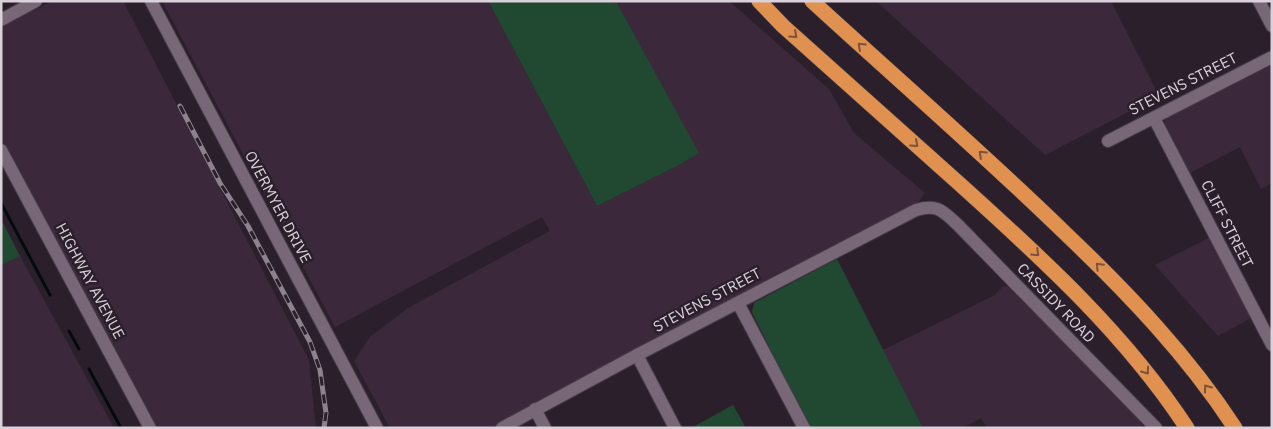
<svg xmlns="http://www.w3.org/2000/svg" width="1273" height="429" font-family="'IBM Plex Sans',sans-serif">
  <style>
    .built { fill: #3b293b }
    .green { fill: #214830 }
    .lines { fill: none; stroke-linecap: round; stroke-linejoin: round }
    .stream { stroke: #020c0c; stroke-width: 3 }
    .minor-casing { stroke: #473c47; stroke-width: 14 }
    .highway-casing { stroke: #473c47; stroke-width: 16 }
    .minor { stroke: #776777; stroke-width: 12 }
    .highway { stroke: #e0914f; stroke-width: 15 }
    .rail-casing { stroke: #8d828d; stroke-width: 5 }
    .rail { stroke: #2c1f2c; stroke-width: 3; stroke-dasharray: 9; stroke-linecap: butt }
    .oneway { stroke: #7d523c }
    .labels { text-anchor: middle; stroke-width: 5; stroke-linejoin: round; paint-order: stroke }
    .street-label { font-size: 15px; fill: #dad1da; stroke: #2c1f2c }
  </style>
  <rect width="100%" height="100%" fill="#2c1f2c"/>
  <g class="built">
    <polygon points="52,1 123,1 309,360 316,428 156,428 1,139 1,28"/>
    <polygon points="162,1 488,1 597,206 681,164 698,153 617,3 601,1 729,1 829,89 854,133 925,193 918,203 699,318 493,428 390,428 354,361 370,337 408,308 550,231 542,217 335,327"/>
    <polygon points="876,1 1111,1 1159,96 1045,155"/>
    <polygon points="1272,62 1272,183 1261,189 1240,147 1188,174 1164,127 1165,120 1169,115"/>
    <polygon points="1211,237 1253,317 1218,336 1155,265"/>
    <polygon points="20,256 114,428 1,428 1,265"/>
    <polygon points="1003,286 1010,287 1140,420 1142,425 1142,428 987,428 981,418 963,428 923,428 883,350 995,295"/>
  </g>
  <g class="green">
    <polygon points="488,1 600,1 617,3 699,153 681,164 597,206"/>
    <polygon points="1,219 20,256 1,265"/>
    <polygon points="837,259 923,428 809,428 752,312 754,303"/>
    <polygon points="733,405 746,428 691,428"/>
  </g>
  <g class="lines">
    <g class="stream">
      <polyline points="1,203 50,295"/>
      <polyline points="69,331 79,349"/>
      <polyline points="89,369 121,428"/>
    </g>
    <g class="minor-casing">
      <g id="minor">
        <polyline points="151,1 377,428"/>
        <polyline points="1259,1 1272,26"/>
        <polyline points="1,20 36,1"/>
        <polyline points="1154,118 1272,345"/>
        <polyline points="1108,141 1272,57"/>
        <polyline points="1,150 150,428"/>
        <polyline points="738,303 804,428"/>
        <polyline points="637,355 675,428"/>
        <polyline points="535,409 545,428"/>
        <path d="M502 428 637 355 916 210C937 204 942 210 957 224L1156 428"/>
      </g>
    </g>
    <g class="highway-casing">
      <g id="highway">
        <path d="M759 1 783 26C843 80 903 133 963 187 1045 261 1126 335 1187 428"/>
        <path d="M812 1C897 79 984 154 1066 234 1128 293 1188 356 1235 428"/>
      </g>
    </g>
    <use href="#minor" class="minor"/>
    <use href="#highway" class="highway"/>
    <g class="rail-casing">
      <polyline id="rail" points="180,106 220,183 248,226 310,342 320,370 326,413 324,428"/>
    </g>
    <use href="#rail" class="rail"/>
  </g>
  <defs><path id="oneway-chevron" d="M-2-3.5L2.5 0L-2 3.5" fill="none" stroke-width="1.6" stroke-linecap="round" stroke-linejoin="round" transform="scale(1.25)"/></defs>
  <g class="oneway">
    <use href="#oneway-chevron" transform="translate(794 35) rotate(42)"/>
    <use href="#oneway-chevron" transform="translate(861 46) rotate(-137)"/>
    <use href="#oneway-chevron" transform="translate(915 144) rotate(42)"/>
    <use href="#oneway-chevron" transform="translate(982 154) rotate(-137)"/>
    <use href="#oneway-chevron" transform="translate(1036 253) rotate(43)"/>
    <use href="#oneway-chevron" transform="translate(1099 266) rotate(-134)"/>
    <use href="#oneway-chevron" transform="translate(1146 371) rotate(54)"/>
    <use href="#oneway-chevron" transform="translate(1207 388) rotate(-126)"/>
  </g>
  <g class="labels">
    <g class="street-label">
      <text transform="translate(1183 84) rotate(-27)" y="5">STEVENS STREET</text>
      <text transform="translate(278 207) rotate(62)" y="5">OVERMYER DRIVE</text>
      <text transform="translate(1227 224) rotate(63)" y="5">CLIFF STREET</text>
      <text transform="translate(90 281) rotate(62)" y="5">HIGHWAY AVENUE</text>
      <text transform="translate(707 300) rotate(-28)" y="5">STEVENS STREET</text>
      <text transform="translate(1056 303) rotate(46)" y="5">CASSIDY ROAD</text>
    </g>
  </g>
  <rect width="1273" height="429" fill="none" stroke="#dad1da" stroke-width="5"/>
</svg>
